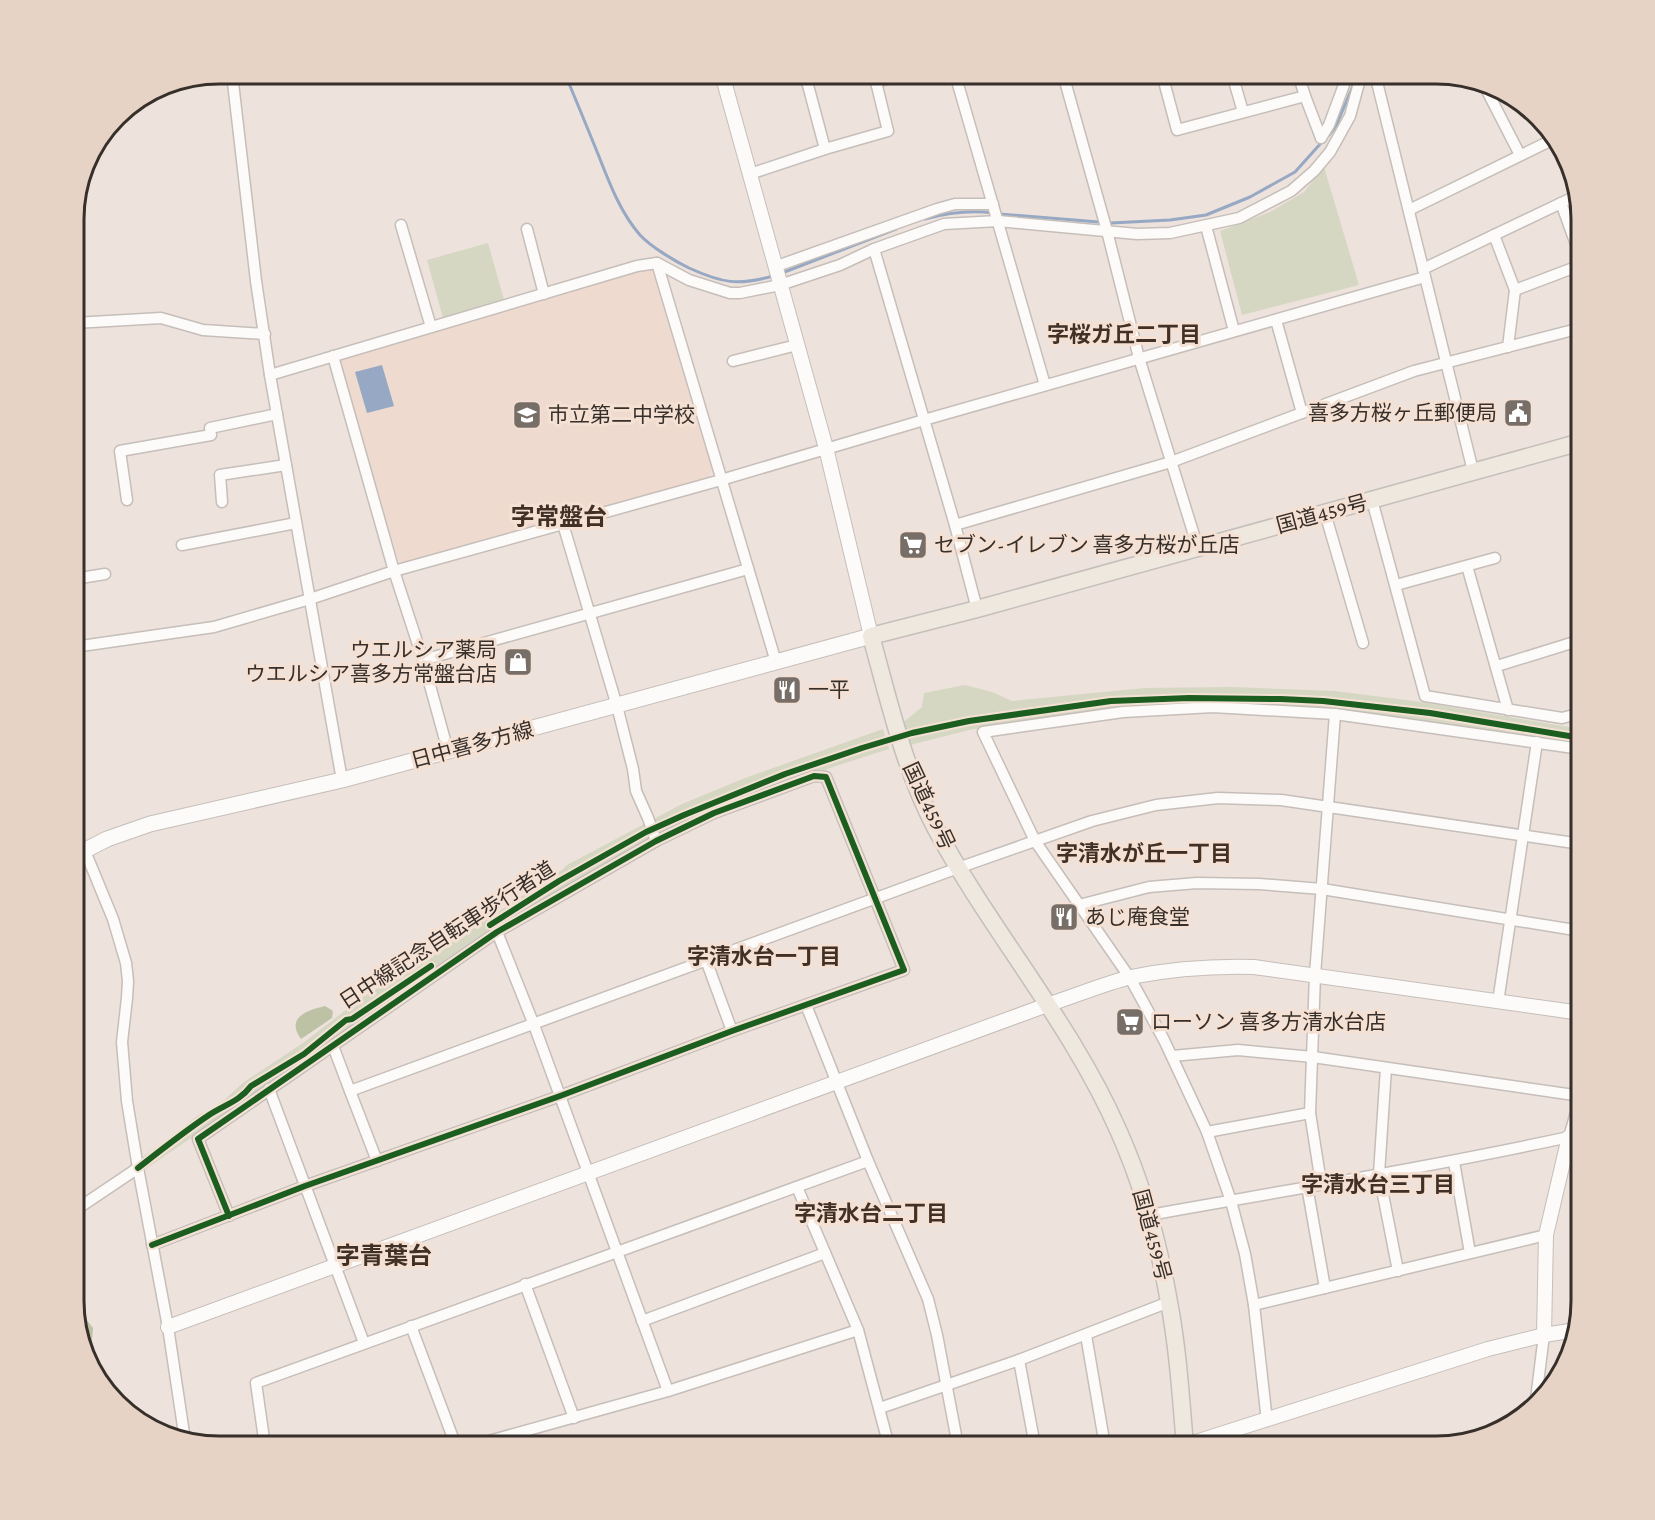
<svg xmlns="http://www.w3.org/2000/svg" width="1655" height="1520" font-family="'Crimson Pro','Noto Sans JP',serif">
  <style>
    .built { fill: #eedace }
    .green { fill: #d5d7c3 }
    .forest { fill: #bdc2a5 }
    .water { fill: #96a8c3 }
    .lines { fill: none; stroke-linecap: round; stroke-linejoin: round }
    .stream { stroke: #96a8c3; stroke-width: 3 }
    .minor-casing { stroke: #c6beb9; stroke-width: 13 }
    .tertiary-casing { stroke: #c6beb9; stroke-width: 16 }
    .secondary-casing { stroke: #c6beb9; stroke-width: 17 }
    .trunk-casing { stroke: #c5bfbc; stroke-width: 19 }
    .minor { stroke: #fcfbfa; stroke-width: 10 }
    .tertiary { stroke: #fcfbfa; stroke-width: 14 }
    .secondary { stroke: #fcfbfa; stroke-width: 15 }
    .trunk { stroke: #eee8df; stroke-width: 16 }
    .cycleway-casing { stroke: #f5e1d4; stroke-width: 10 }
    .cycleway { stroke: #1b5e20; stroke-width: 6 }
    .labels { text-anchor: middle; stroke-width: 6; stroke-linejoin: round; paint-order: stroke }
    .poi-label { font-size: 21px; fill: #372f2a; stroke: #f5e1d4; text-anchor: start }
    .street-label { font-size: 21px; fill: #372f2a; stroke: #f5e1d4 }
    .neighbourhood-label { font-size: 22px; font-weight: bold; fill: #403026; stroke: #f5e1d4 }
    .quarter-label { font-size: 24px; font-weight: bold; fill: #403026; stroke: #f5e1d4 }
    .rim { fill: none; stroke: #372f2a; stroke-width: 3 }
  </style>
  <rect width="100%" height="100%" fill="#ede2dc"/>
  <polygon class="built" points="650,268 657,271 714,466 708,477 405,566 398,559 339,363 344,356"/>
  <g class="green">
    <polygon points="1324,167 1359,285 1242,315 1220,231 1270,212 1304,192"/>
    <polygon points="488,243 504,300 443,318 427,260"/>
    <polygon points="965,685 992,692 1012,701 1145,688 1231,687 1335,691 1414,701 1581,729 1581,747 1329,712 1108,711 1019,721 969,730 906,746 900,725 922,707 924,693"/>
    <polygon points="883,729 889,749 839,765 732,803 516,917 141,1172 139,1159 166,1141 197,1116 221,1103 244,1082 303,1043 363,997 415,966 562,870 567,865 682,804 745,778"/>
  </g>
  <g class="forest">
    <path d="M325 1006 333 1011 332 1018 301 1039C285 1017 308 1010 325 1006Z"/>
    <polygon points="74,1312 81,1313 93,1328 90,1364 85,1357"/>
  </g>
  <polygon class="water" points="382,365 394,406 367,413 355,372"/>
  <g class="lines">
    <g class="stream">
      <path d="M565 74C576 100 587 127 598 154 609 182 620 212 640 235 651 247 675 261 689 268 722 283 738 286 773 276"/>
      <polyline points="164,85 289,74"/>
      <polyline points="1329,135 1336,126 1358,74"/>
      <polyline points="999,214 1111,223 1170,220 1206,215 1250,197 1295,172 1322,142"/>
      <path d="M925 219C947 213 970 210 993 213"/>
      <polyline points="782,273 896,229"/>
    </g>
    <g class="minor-casing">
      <g id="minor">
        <polyline points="232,74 256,281 270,375 342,780"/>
        <polyline points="805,74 825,149"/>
        <polyline points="955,74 1045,385"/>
        <polyline points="1063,74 1107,231 1139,358 1198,548"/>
        <polyline points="1162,74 1177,130 1305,96"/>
        <polyline points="1232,74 1243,112"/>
        <polyline points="1298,74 1305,96 1321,138"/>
        <polyline points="1375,74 1473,471"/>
        <polyline points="1483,83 1520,155"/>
        <polyline points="1321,138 1329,125 1348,74"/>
        <polyline points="750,174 825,149 888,131 876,82 903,74"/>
        <polyline points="1561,203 1581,258"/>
        <polyline points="1409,210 1554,139"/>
        <polyline points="401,225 431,327"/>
        <polyline points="1206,226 1234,331"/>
        <polyline points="527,229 544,294"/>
        <polyline points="1494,235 1515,290 1508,347"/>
        <polyline points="874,249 955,525 977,609"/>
        <polyline points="657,263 776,662"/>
        <polyline points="777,266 937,209 955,204 993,204"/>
        <polyline points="1423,269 1578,195"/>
        <polyline points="1515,290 1581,265"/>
        <polyline points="1276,320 1302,413"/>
        <polyline points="74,323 161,318 203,330 265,334"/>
        <polyline points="333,356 394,571 423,660 448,751"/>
        <polyline points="733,361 797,345"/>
        <polyline points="270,375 637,266 657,263 689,280 730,293 740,293 780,285 840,265 874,249 944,224 998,221 1137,234 1170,233 1239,218 1291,191 1314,171 1330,152 1350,116 1359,83 1366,74"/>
        <polyline points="127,500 120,451 211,435 210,428 277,414"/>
        <polyline points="1372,500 1425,696 1562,718 1581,713"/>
        <polyline points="222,502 220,475 286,465"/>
        <polyline points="1325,513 1363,643"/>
        <polyline points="563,524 617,706 633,769 636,791 648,818 656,841"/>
        <polyline points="955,525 1171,462 1414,371 1581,328"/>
        <polyline points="182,545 296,523"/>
        <polyline points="1467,566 1508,710"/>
        <polyline points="74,579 105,574"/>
        <polyline points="1396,585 1495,558"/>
        <polyline points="74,647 214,627 310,599 394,571 721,480 924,420 1425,277"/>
        <polyline points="423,660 748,569"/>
        <polyline points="1497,666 1581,640"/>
        <polyline points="85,851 113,919 126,963 128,981 127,998 122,1042 127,1101 138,1168 168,1327 185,1440"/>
        <polyline points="1079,905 1149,887 1197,883 1259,884 1322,889 1581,931"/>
        <polyline points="497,932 534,1025 668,1391"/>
        <polyline points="706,960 732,1031"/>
        <polyline points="1498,1002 1537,742"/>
        <polyline points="806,1005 868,1161 928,1299 937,1335 958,1446"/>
        <polyline points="333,1046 350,1091"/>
        <polyline points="1172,1056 1238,1050 1313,1057 1581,1096"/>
        <polyline points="1386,1068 1379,1174 1398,1271"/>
        <polyline points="269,1089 364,1343"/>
        <polyline points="1310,1113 1321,1183"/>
        <polyline points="1207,1132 1310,1113 1315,975 1335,714"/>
        <polyline points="377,1161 350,1091 958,868 1092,821 1156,805 1218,798 1281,800 1581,844"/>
        <polyline points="1454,1162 1470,1253"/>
        <polyline points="1307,1186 1325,1288"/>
        <polyline points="797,1187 858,1330 889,1446"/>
        <polyline points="74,1211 138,1168"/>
        <path d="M1149 1215C1289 1190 1430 1167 1569 1137L1581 1095"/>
        <polyline points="152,1245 305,1186 560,1096 732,1031 904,970 826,777 814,776 714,813 656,841 497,932 198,1139 229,1216"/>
        <polyline points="525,1284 574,1418"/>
        <polyline points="1254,1305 1546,1235"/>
        <polyline points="642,1321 825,1253"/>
        <polyline points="411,1326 456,1446"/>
        <polyline points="1086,1335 1105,1446"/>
        <polyline points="1019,1360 1035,1446"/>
        <polyline points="1535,1407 1544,1335"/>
        <polyline points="880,1408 1019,1360 1169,1302"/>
        <polyline points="1267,1421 1254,1305 1245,1254 1231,1201 1207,1132 1164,1040 1130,978 1035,841 983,732 1123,712 1213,707 1335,714 1581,749"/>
        <polyline points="265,1446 256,1383 868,1161"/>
        <polyline points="471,1446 668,1391 858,1330"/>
      </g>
    </g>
    <g class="tertiary-casing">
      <g id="tertiary">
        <polyline points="722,74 826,448 871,636"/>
        <path d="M168 1327 1047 1005C1075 996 1103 984 1131 977 1171 969 1213 966 1254 967L1581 1013"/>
        <polyline points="1544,1335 1546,1235 1569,1137"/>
        <polyline points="1183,1446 1488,1349 1544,1335 1576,1330"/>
      </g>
    </g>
    <g class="secondary-casing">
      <polyline id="secondary" points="74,856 107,839 150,824 342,780 871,636"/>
    </g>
    <g class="trunk-casing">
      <path id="trunk" d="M1185 1446C1181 1399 1178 1349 1169 1302 1159 1245 1143 1186 1119 1132 1072 1024 992 933 936 829 904 769 889 701 871 636L977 609 1581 442"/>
    </g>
    <use href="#minor" class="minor"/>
    <use href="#tertiary" class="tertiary"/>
    <use href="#secondary" class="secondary"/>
    <use href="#trunk" class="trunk"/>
    <g class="cycleway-casing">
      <g id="cycleway">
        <polyline points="490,925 559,881 646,832 684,815 785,774 862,748 912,733 969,721 1111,701 1189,698 1281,699 1323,701 1430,713 1581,738"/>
        <path d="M138 1168C161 1150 185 1131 209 1115 224 1105 240 1101 251 1086L304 1054 346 1020 352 1019 431 966"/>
        <polyline points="152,1245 305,1186 560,1096 732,1031 904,970 826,777 814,776 714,813 656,841 497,932 198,1139 229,1216"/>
      </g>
    </g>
    <use href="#cycleway" class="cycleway"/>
  </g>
  <defs>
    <g id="civic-square" transform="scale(1.5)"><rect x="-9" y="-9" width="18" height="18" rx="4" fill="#776e68" stroke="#f5e1d4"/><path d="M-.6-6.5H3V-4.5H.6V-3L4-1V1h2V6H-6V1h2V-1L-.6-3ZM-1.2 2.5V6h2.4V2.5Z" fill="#fff"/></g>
    <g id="school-square" transform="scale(1.5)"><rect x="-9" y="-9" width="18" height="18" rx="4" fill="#776e68" stroke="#f5e1d4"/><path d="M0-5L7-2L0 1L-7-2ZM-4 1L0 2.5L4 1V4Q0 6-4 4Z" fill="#fff"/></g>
    <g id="supermarket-square" transform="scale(1.5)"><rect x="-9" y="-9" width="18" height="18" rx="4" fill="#776e68" stroke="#f5e1d4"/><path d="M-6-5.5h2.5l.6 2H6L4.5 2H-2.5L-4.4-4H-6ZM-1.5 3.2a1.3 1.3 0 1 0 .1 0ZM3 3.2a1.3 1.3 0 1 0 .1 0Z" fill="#fff"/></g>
    <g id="shop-square" transform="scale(1.5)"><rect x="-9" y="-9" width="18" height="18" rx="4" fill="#776e68" stroke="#f5e1d4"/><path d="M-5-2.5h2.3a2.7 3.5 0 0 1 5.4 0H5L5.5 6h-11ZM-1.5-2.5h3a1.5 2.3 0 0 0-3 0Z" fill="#fff"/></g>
    <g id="restaurant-square" transform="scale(1.5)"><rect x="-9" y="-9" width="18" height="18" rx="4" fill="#776e68" stroke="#f5e1d4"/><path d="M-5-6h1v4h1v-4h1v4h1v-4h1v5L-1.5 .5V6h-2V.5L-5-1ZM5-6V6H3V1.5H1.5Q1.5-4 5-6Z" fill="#fff"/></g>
  </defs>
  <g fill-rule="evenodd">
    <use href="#civic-square" x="1518" y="413"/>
    <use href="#school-square" x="527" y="415"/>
    <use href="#supermarket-square" x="913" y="545"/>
    <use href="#shop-square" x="518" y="662"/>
    <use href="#restaurant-square" x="787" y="690"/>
    <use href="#restaurant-square" x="1064" y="917"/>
    <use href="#supermarket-square" x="1130" y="1022"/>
  </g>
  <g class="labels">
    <g class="poi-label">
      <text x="1497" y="420" text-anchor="end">喜多方桜ヶ丘郵便局</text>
      <text x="548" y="422">市立第二中学校</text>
      <text x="934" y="552">セブン-イレブン 喜多方桜が丘店</text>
      <text x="497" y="657" text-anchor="end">ウエルシア薬局<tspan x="497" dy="24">ウエルシア喜多方常盤台店</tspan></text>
      <text x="808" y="697">一平</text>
      <text x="1085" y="924">あじ庵食堂</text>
      <text x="1151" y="1029">ローソン 喜多方清水台店</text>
    </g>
    <g class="street-label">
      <text transform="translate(1322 514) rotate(-15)" y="7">国道459号</text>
      <text transform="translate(472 745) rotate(-15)" y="7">日中喜多方線</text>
      <text transform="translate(929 806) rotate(65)" y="7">国道459号</text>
      <text transform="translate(447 935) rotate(-33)" y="7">日中線記念自転車歩行者道</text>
      <text transform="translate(1152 1235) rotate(75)" y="7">国道459号</text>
    </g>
    <g class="neighbourhood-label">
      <text x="1124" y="342">字桜ガ丘二丁目</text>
      <text x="1144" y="861">字清水が丘一丁目</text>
      <text x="764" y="964">字清水台一丁目</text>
      <text x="1378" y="1192">字清水台三丁目</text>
      <text x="871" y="1221">字清水台二丁目</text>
    </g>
    <g class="quarter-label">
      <text x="559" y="525">字常盤台</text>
      <text x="384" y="1264">字青葉台</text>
    </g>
  </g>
  <path d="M0 0H1655V1520H0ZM219 84H1436A135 135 0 0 1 1571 219V1301A135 135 0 0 1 1436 1436H219A135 135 0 0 1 84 1301V219A135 135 0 0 1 219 84Z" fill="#e6d3c6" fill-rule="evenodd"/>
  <path class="rim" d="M219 84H1436A135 135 0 0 1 1571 219V1301A135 135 0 0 1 1436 1436H219A135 135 0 0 1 84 1301V219A135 135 0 0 1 219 84Z"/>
</svg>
